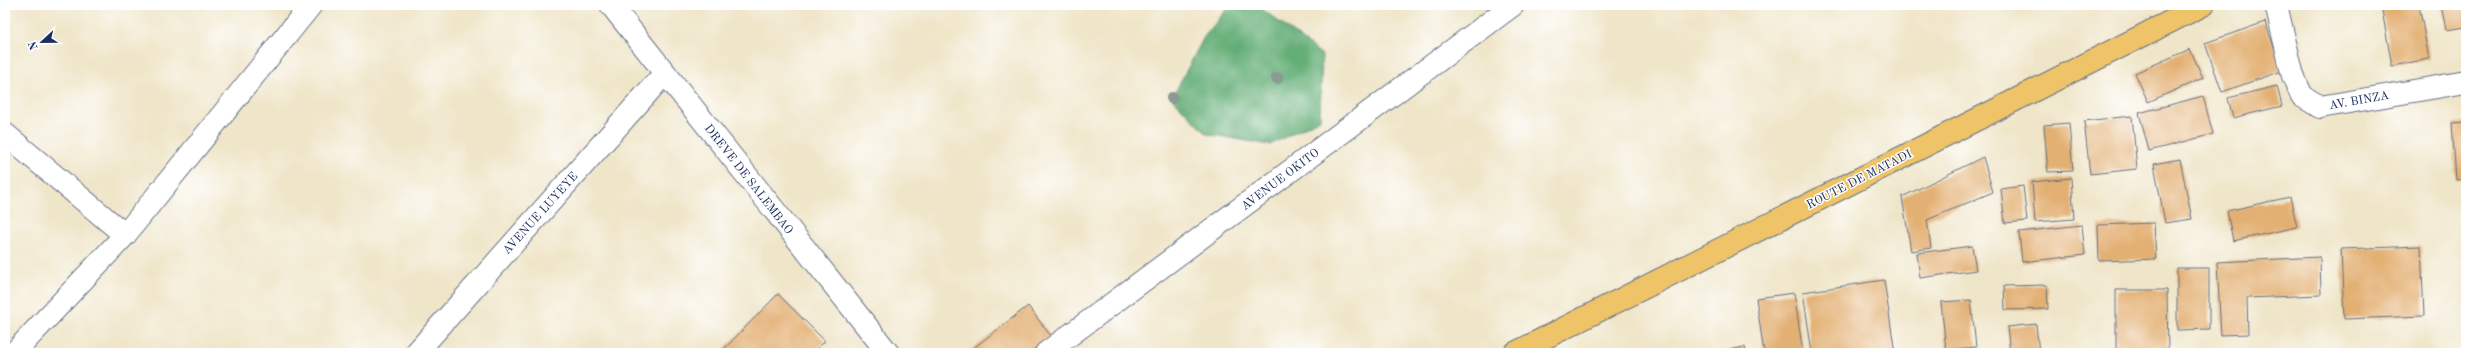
<svg xmlns="http://www.w3.org/2000/svg" width="2471" height="358" font-family="'Old Standard TT',serif">
  <style>
    .forest { fill: #63ad76; stroke: #3f6e6a }
    .building { fill: #e3b073 }
    .lines { fill: none; stroke-linecap: round; stroke-linejoin: round }
    .minor-casing { stroke: #656f83; stroke-width: 24 }
    .major-casing { stroke: #656f83; stroke-width: 24 }
    .minor { stroke: #fff; stroke-width: 22 }
    .major { stroke: #efc469; stroke-width: 22 }
    .tree { fill: #8a9a95 }
    .labels { text-anchor: middle; stroke-width: 3; stroke-linejoin: round; paint-order: stroke }
    .street-label { font-size: 12px; fill: #1b2f5e; stroke: #fff }
  </style>
  <rect width="100%" height="100%" fill="#fff"/>
  <filter id="ink" filterUnits="userSpaceOnUse"><feTurbulence type="fractalNoise" baseFrequency=".025" numOctaves="2"/><feDisplacementMap in="SourceGraphic" scale="8" xChannelSelector="R" yChannelSelector="G"/><feConvolveMatrix kernelMatrix="1 2 1 2 8 2 1 2 1" color-interpolation-filters="sRGB"/></filter>
  <filter id="wash" filterUnits="userSpaceOnUse"><feTurbulence type="fractalNoise" baseFrequency=".012" numOctaves="4" result="noise"/><feDisplacementMap in="SourceGraphic" scale="16" xChannelSelector="R" yChannelSelector="G"/><feGaussianBlur stdDeviation="0.9" result="paint"/><feColorMatrix in="noise" values="0 0 0 0 0 0 0 0 0 0 0 0 0 0 0 0 0 1.4 0 .05"/><feComposite in="paint" operator="in"/></filter>
  <g filter="url(#wash)">
    <rect width="100%" height="100%" fill="#efe5c8"/>
    <polygon class="forest" points="1230,5 1257,5 1322,55 1320,119 1270,145 1207,134 1172,98 1204,37"/>
    <g id="blocks">
      <g class="building">
        <polygon points="2381,5 2419,5 2429,59 2392,66"/>
        <polygon points="2441,5 2466,5 2466,27 2446,30"/>
        <polygon points="2265,22 2282,71 2222,92 2205,43"/>
        <polygon points="2190,49 2203,78 2148,102 2135,73"/>
        <polygon points="2277,86 2282,106 2233,118 2228,98"/>
        <polygon points="2203,96 2213,134 2149,151 2139,113"/>
        <polygon points="2132,116 2137,169 2090,174 2084,121"/>
        <polygon points="2466,122 2466,179 2456,180 2452,123"/>
        <polygon points="2069,123 2073,171 2048,172 2044,125"/>
        <polygon points="1983,157 1993,192 1927,220 1931,248 1911,251 1902,197"/>
        <polygon points="2180,159 2192,219 2165,223 2154,164"/>
        <polygon points="2071,178 2074,219 2035,222 2032,182"/>
        <polygon points="2023,186 2027,221 2005,223 2001,189"/>
        <polygon points="2290,197 2297,227 2233,241 2227,211"/>
        <polygon points="2154,223 2156,259 2099,261 2098,225"/>
        <polygon points="2082,225 2085,255 2022,262 2019,232"/>
        <polygon points="1972,246 1976,270 1920,278 1917,253"/>
        <polygon points="2421,246 2424,316 2344,319 2341,249"/>
        <polygon points="2320,257 2321,295 2247,298 2248,334 2221,335 2217,262"/>
        <polygon points="2177,268 2209,268 2209,329 2177,330"/>
        <polygon points="1884,280 1895,353 1812,353 1803,292"/>
        <polygon points="2047,285 2048,309 2005,310 2004,286"/>
        <polygon points="2116,290 2167,290 2168,353 2116,353"/>
        <polygon points="1794,293 1803,353 1764,353 1756,298"/>
        <polygon points="778,294 825,341 813,353 720,353"/>
        <polygon points="1971,300 1976,347 1946,350 1941,302"/>
        <polygon points="1028,306 1051,336 1029,353 967,353"/>
        <polygon points="2036,324 2039,353 2010,353 2007,327"/>
        <polygon points="1745,347 1746,353 1718,353 1718,352"/>
      </g>
    </g>
  </g>
  <g filter="url(#ink)">
    <use href="#blocks" fill-opacity="0" stroke="#656f83" stroke-width="1"/>
    <g class="lines">
      <g class="minor-casing">
        <g id="minor">
          <polyline points="611,5 888,353"/>
          <polyline points="2276,5 2293,76 2302,96 2320,107 2466,82"/>
          <polyline points="5,134 125,235"/>
          <polyline points="14,353 125,235 311,5"/>
          <polyline points="416,353 665,73"/>
          <polyline points="1046,353 1513,5"/>
        </g>
      </g>
      <g class="major-casing">
        <polyline id="major" points="1515,353 2203,5"/>
      </g>
      <use href="#minor" class="minor"/>
      <use href="#major" class="major"/>
    </g>
    <g class="tree">
      <circle cx="1277" cy="78" r="6"/>
      <circle cx="1172" cy="98" r="6"/>
    </g>
  </g>
  <g class="labels">
    <g class="street-label">
      <text transform="translate(2359 100) rotate(-10)" y="4">AV. BINZA</text>
      <text transform="translate(749 179) rotate(52)" y="4">DREVE DE SALEMBAO</text>
      <text transform="translate(1280 179) rotate(-37)" y="4">AVENUE OKITO</text>
      <text transform="translate(1859 179) rotate(-27)" y="4">ROUTE DE MATADI</text>
      <text transform="translate(540 213) rotate(-48)" y="4">AVENUE LUYEYE</text>
    </g>
  </g>
  <rect width="2471" height="358" fill="none" stroke="#fff" stroke-width="20"/>
  <g transform="translate(42 42) rotate(248)" stroke="#ffffff" stroke-width="3" paint-order="stroke">
  <path d="M0-3L7 15L0 10L-7 15Z" fill="#1b2f5e"/>
  <text y="-6" font-size="11" font-weight="bold" text-anchor="middle" fill="#1b2f5e">N</text>
  </g>
</svg>
